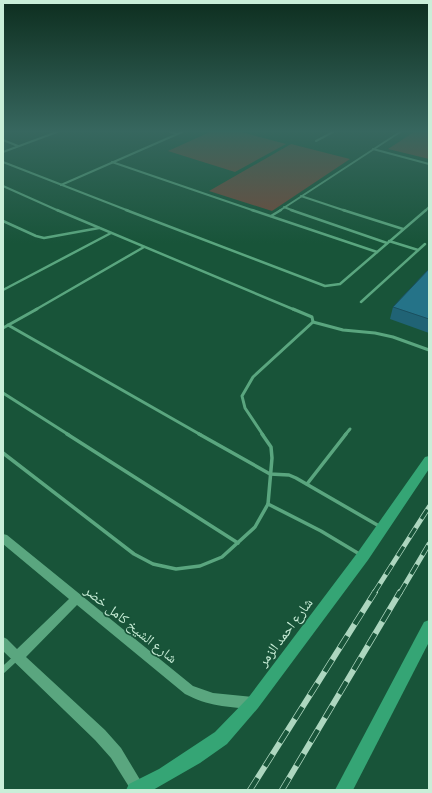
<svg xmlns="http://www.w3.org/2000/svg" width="432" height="793" font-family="Bitter,'Noto Naskh Arabic',serif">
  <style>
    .green { fill: #72493a }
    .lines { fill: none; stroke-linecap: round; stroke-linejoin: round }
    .service-far3 { stroke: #5aa67f; stroke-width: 2 }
    .service-far2 { stroke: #5aa67f; stroke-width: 2.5 }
    .service-far1 { stroke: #5aa67f; stroke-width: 3 }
    .service { stroke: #5aa67f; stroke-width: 3.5 }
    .minor { stroke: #5aa67f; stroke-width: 6 }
    .secondary { fill: #5aa67f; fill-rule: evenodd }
    .primary { fill: #35a575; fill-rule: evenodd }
    .rail-far1-casing { stroke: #add6bf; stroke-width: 5 }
    .rail-casing { stroke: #add6bf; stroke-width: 6 }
    .rail-far1 { stroke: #185439; stroke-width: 3.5; stroke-dasharray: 11; stroke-linecap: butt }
    .rail { stroke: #185439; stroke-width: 4.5; stroke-dasharray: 14; stroke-linecap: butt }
    .wall { fill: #206375 }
    .building { fill: #257388; stroke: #1a505f }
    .labels { text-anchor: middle; stroke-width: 3.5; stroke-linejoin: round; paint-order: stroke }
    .near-street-label { font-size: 14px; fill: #c9eed8; stroke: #185439 }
  </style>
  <rect width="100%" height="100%" fill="#185439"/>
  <g class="green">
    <polygon points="210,132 241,132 286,144 235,172 168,151"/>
    <polygon points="414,132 429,132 429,159 388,149"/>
    <polygon points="291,144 350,159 272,211 209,191"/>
  </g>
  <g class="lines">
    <g class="service-far3">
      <polyline points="170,132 177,134"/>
      <polyline points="3,140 18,146"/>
      <polyline points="316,141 333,132"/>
      <polyline points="373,149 429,164"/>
      <polyline points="3,152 57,132"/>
      <polyline points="3,162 129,211"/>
      <polyline points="112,162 255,211"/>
      <polyline points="61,185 182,132"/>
      <polyline points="3,186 59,211"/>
      <polyline points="301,196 346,211"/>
      <polyline points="284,207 294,211"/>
      <polyline points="279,211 400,132"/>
      <polyline points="425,211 429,207"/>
    </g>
    <g class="service-far2">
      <polyline points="57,210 295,310"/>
      <polyline points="126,210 325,286 340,284 426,210"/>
      <polyline points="252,210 377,252"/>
      <polyline points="291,210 387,243"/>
      <polyline points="343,210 403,229"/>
      <polyline points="271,216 281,210"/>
      <polyline points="3,221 36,236 44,238 99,228"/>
      <polyline points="389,241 418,250"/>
      <polyline points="3,290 111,233"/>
      <polyline points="361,302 425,244"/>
      <polyline points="35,310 144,247"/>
    </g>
    <g class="service-far1">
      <polyline points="313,322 343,330 375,333 393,337 429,350"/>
      <polyline points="8,325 201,435"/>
      <polyline points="3,328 37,309"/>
      <polyline points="3,393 69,435"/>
      <polyline points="263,435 245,408 242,396 253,377 313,322 312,317 293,309"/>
      <polyline points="345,435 350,429"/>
    </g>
    <g class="service">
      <polyline points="67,434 238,543"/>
      <polyline points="199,434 270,474 289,475 296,478 379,526"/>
      <polyline points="3,453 134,554 153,564 176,569 200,566 222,557 255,527 268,504 272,458 271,447 262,434"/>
      <polyline points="307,484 346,434"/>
      <polyline points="268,504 321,531 361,555"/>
    </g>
    <polyline class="minor" points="3,670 17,657"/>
    <path class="secondary" d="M3 534 7 535 193 686 213 693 253 697 257 699 259 703 257 707 253 709C227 707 208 706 185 694L77 605 26 657 105 730 121 748 145 788 144 790H131L111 758 95 740 3 651V637L7 639 17 649 69 599 3 544Z"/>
    <g class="primary">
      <polygon points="429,456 429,469 368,560 258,708 227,744 200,763 153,790 126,790 129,784 159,769 215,732 248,698 358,552 425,457"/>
      <polygon points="429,620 429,642 353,790 335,790 424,622"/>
    </g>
    <g class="rail-far1-casing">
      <g id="rail-far1">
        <polyline points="374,593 429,507"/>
        <polyline points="400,593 429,544"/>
      </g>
    </g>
    <g class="rail-casing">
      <g id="rail">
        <polyline points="250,790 375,592"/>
        <polyline points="282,790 400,592"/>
      </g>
    </g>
    <use href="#rail-far1" class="rail-far1"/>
    <use href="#rail" class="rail"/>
  </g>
  <polygon class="wall" points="429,269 429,333 390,319 393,307"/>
  <polygon class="building" points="429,269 429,319 393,307"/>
  <linearGradient id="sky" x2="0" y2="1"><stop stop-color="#0d2e1f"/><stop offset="0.54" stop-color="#37675f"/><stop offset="1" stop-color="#37675f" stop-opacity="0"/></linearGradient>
  <rect width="432" height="243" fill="url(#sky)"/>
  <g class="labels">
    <g class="near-street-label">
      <text transform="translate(131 624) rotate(39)" y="5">شارع الشيخ كامل خضر</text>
      <text transform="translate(285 632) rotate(-53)" y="5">شارع احمد الزمر</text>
    </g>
  </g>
  <rect width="432" height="793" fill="none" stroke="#c9eed8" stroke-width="8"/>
</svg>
